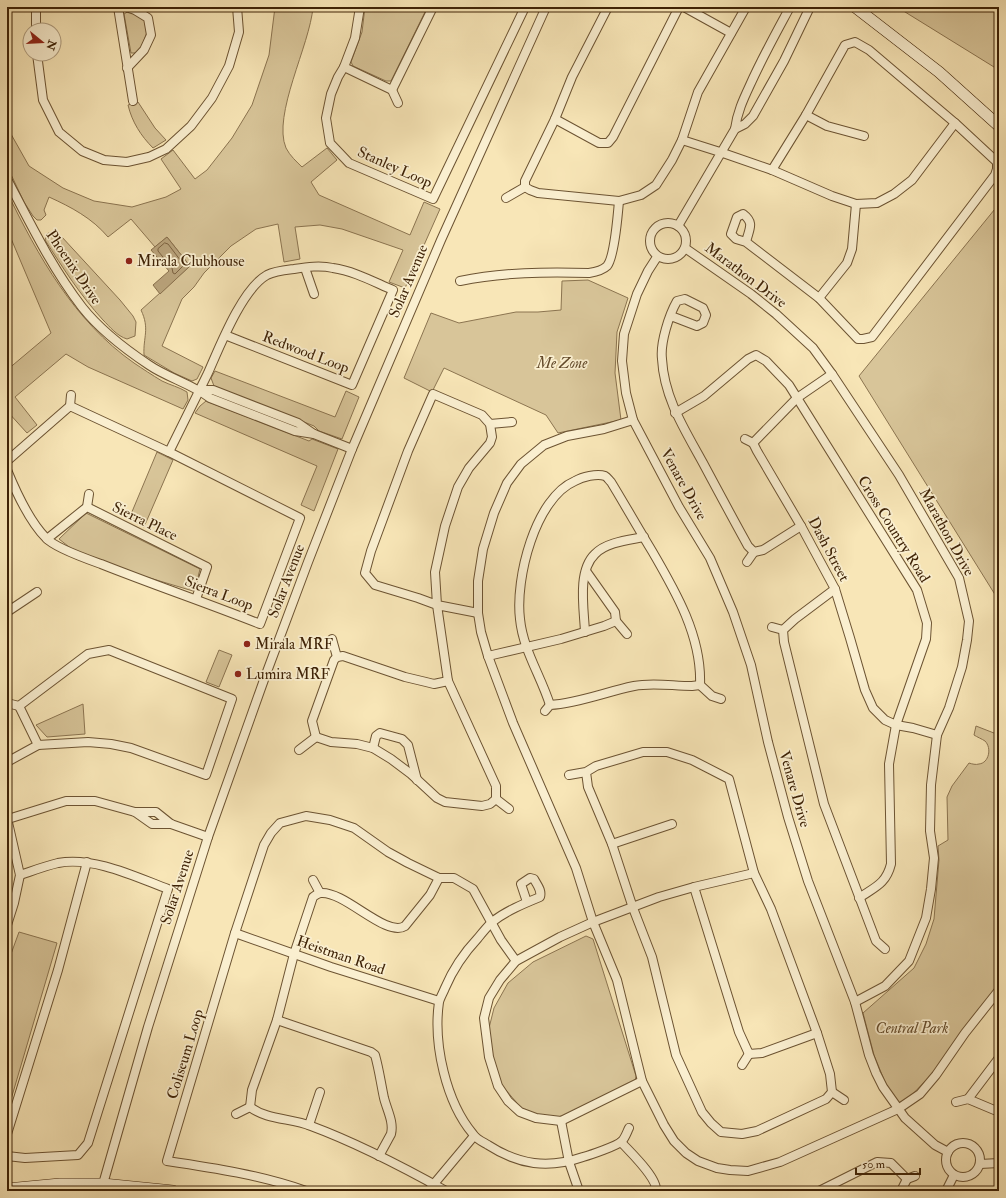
<svg xmlns="http://www.w3.org/2000/svg" width="1006" height="1198" font-family="'IM FELL Double Pica',serif">
  <style>
    .green { fill: #d8c599; stroke: #8b7450 }
    .water { fill: #b9a37b; stroke: #886f4c }
    .lines { fill: none; stroke-linecap: round; stroke-linejoin: round }
    .shore { stroke: #7c6240; stroke-width: 1 }
    .street-casing { stroke: #6c5332; stroke-width: 10 }
    .secondary-casing { stroke: #3e2206; stroke-width: 12 }
    .street { stroke: #faefd0; stroke-width: 8 }
    .secondary { stroke: #faefd0; stroke-width: 11 }
    .poi-dot { fill: #8f2418; stroke: #faefd0; stroke-width: 1.5 }
    .labels { text-anchor: middle; stroke-width: 3.5; stroke-linejoin: round; paint-order: stroke }
    .street-label { font-size: 15px; fill: #3e2206; stroke: #faefd0 }
    .poi-label { font-size: 15px; fill: #3e2206; stroke: #faefd0; text-anchor: start }
    .park-label { font-size: 15px; font-style: italic; fill: #644b2b; stroke: #faefd0 }
  </style>
  <rect width="100%" height="100%" fill="#f8e6b7"/>
  <filter id="stains"><feTurbulence type="fractalNoise" baseFrequency=".005" numOctaves="4"/><feColorMatrix values="0 0 0 0 .2 0 0 0 0 .09 0 0 0 0 .02 0 0 0 .5 -.17"/></filter>
  <radialGradient id="worn" r=".72"><stop offset=".6" stop-color="#630" stop-opacity="0"/><stop offset="1" stop-color="#630" stop-opacity=".3"/></radialGradient>
  <g class="green">
    <path d="M275 7H313C310 45 272 115 286 148 290 156 297 162 302 167L327 148 337 160 311 182 319 195 410 235 424 202 440 209 405 288 389 282 403 250 342 229 320 225 295 227 300 259 284 262 278 224 256 229 231 246 204 273 194 287 182 299 162 346 203 367 197 379 192 381 174 373 144 355C143 337 150 329 141 310L190 266 167 237 155 247 131 219 108 237C92 218 71 207 49 197L44 210 46 215 41 220H37L33 216 24 202 7 166V127L29 166 63 188 94 201 132 207 166 197 181 189 161 159 173 150 195 179 207 170 232 138 252 105 269 55Z"/>
    <polygon points="365,7 420,7 425,12 391,81 386,81 353,66 351,62 362,32"/>
    <polygon points="897,7 999,7 999,73 994,67"/>
    <polygon points="129,11 144,20 148,29 142,46 135,53 131,53 124,14"/>
    <path d="M138 102 155 128 166 140 153 148C141 136 132 122 128 105Z"/>
    <path d="M7 192C38 256 74 321 134 363 143 369 152 375 162 381 170 385 179 387 187 392L188 400 183 409 88 367 66 354 15 397 37 425 27 433 7 411V370L51 333 7 229Z"/>
    <polygon points="999,204 999,601 859,376"/>
    <path d="M48 233 61 236 120 300 133 316 136 322 135 336 127 339C117 336 110 327 103 320 80 295 63 268 45 240Z"/>
    <polygon points="588,280 628,298 617,332 615,373 621,420 558,433 546,415 444,368 432,392 404,378 431,313 459,323 516,312 538,312 561,310 562,281"/>
    <polygon points="215,371 335,417 346,391 359,397 342,439 319,431 314,426 214,386 211,378"/>
    <polygon points="206,401 309,441 312,439 338,449 314,511 301,505 317,466 195,413 200,406"/>
    <polygon points="157,452 173,460 144,527 129,519"/>
    <polygon points="86,513 200,569 197,581 193,591 133,573 73,550 59,539"/>
    <polygon points="219,650 232,655 219,687 206,682"/>
    <polygon points="83,704 85,734 47,737 36,725"/>
    <path d="M976 726 999 735V984L932 1074 906 1101 898 1103 887 1087 874 1055 863 1013 914 968 926 944 934 919 939 860 938 846 948 840 947 797 952 786 969 763C972 764 976 765 979 764 989 763 992 748 985 741 982 739 977 737 974 735Z"/>
    <polygon points="19,932 57,943 7,1113 7,965"/>
    <polygon points="586,936 593,939 636,1076 635,1081 561,1118 536,1116 522,1109 500,1083 493,1061 489,1028 494,1008 508,983 533,962"/>
  </g>
  <polygon class="water" points="167,237 190,266 160,294 153,285 169,271 151,250"/>
  <g class="lines">
    <polygon class="shore" points="165,243 168,244 184,265 175,274 173,273 172,268 158,251 158,249"/>
    <g class="street-casing">
      <g id="street">
        <polyline points="36,7 36,30"/>
        <polyline points="118,7 133,101"/>
        <polyline points="126,7 135,10 148,18 151,35 144,50 127,68"/>
        <polyline points="360,7 355,38 344,67 338,77 331,94 326,118 330,143 349,163 433,199 525,7"/>
        <polyline points="608,7 572,77 555,119 525,181 525,187 530,190 538,193 619,201 641,195 656,185 672,160 682,140 698,92 746,7"/>
        <polyline points="684,7 731,33"/>
        <path d="M790 7C776 33 762 58 750 85 743 100 737 113 735 129L745 124 753 116 784 61 810 7"/>
        <polyline points="37,54 43,100 59,132 82,151 104,160 127,162 149,157 166,149 191,126 212,98 229,66 239,32 237,7"/>
        <polyline points="344,67 392,90 398,103"/>
        <polyline points="392,90 433,7"/>
        <polyline points="806,115 827,126 864,136"/>
        <polyline points="555,119 599,143 608,143 613,137 679,7"/>
        <polyline points="682,140 720,152 772,170 832,196 856,204 877,203 894,194 912,180 955,123"/>
        <path d="M7 179C30 223 52 268 82 307 100 330 125 349 149 365 168 378 192 384 210 398L295 431 314 434"/>
        <polyline points="506,198 525,187"/>
        <circle cx="668" cy="241" r="18"/>
        <polyline points="678,226 735,129"/>
        <path d="M746 242C749 229 755 223 743 214L737 217 731 234 736 239 746 242 819 298 858 339H863L872 337 995 175 997 169V162L955 123 869 50 855 42 845 45 806 115 772 170"/>
        <polyline points="685,248 751,294 776,314 813,348 832,374 899,475 959,578 969,621 967,640 962,667 949,708 937,735 931,785 930,831 934,858 931,889 926,918 909,961 885,986 855,1002"/>
        <polyline points="657,257 648,271 637,294 624,334 622,361 626,393 633,420 679,507 710,558 733,612 751,665 768,742 788,817 808,881 855,1002 869,1055 876,1073 883,1087 905,1118 935,1145 948,1152"/>
        <polyline points="305,268 314,294"/>
        <path d="M460 281C503 272 546 272 589 273 595 272 603 270 607 266 614 258 618 213 619 201"/>
        <polyline points="819,298 847,263 852,249 856,204"/>
        <path d="M671 316 697 326 703 323 706 315 703 308 685 299 677 301C669 315 660 343 662 359 664 398 685 430 703 463 718 491 733 519 748 546L754 552 763 550 801 526"/>
        <polyline points="200,390 213,390 298,423 314,434 352,449"/>
        <polyline points="70,406 71,395"/>
        <path d="M675 413 704 396 748 359 756 355 766 361 789 385 917 590 927 623 926 639 896 725 889 764 891 864C886 884 875 887 859 898"/>
        <polyline points="633,420 604,429 567,436 544,445 521,464 507,483 494,513 483,549 478,581 478,613 481,632 488,656 513,723 576,868 593,922 617,980 642,1081 664,1125 674,1141 686,1153 698,1161 717,1168 730,1170 748,1171 780,1162 898,1109 920,1094 936,1075 965,1033 999,990"/>
        <polyline points="490,424 512,422"/>
        <polyline points="745,439 753,443"/>
        <polyline points="753,443 757,451 801,526 835,589 850,638 865,690 873,708 885,720 896,725 913,728 937,735"/>
        <polyline points="753,443 797,398 832,374"/>
        <path d="M169 452C182 426 195 399 208 373 220 346 242 289 267 275 275 271 286 270 294 269 307 267 320 265 333 268 354 271 374 282 393 290L352 385 225 335"/>
        <path d="M7 461 70 406 169 452 300 518 260 624C207 603 154 585 101 564 87 559 55 548 46 538 29 521 16 492 7 470"/>
        <polyline points="87,507 89,494"/>
        <polyline points="47,539 87,507 207,567 196,599"/>
        <polyline points="747,562 754,552"/>
        <polyline points="835,589 795,619 783,630 784,642 824,804 876,941 885,949"/>
        <polyline points="7,612 37,592"/>
        <polyline points="478,613 437,605 418,598 375,585 365,573 371,551 408,451 433,394 482,415 490,424 492,437 490,443 469,468 458,487 445,526 435,572 437,605 448,681 496,786 496,799"/>
        <polyline points="616,621 627,634"/>
        <polyline points="772,627 783,630"/>
        <path d="M585 632C584 609 577 571 595 554 606 542 629 540 644 537"/>
        <polyline points="332,639 337,657"/>
        <polyline points="488,656 561,639 604,626 616,621 615,612 586,571"/>
        <polyline points="700,685 712,696 721,699"/>
        <polyline points="7,703 19,706 88,654 109,650 232,699 206,775 131,748 111,744 88,742 38,745 7,762"/>
        <path d="M550 705C541 676 523 650 520 619 515 579 535 498 575 481 582 477 597 473 605 476 607 477 609 480 611 482 625 505 638 528 652 551 676 592 702 637 700 685"/>
        <polyline points="19,706 38,745"/>
        <path d="M545 711 550 705C579 703 605 692 634 686 652 682 673 686 692 686L700 685"/>
        <polyline points="316,737 331,742 357,744 373,748 391,759 411,774 437,798 445,802 482,806 490,804 496,799"/>
        <polyline points="316,737 312,721 334,660 337,657 343,656 405,677 426,682 434,684 448,681"/>
        <polyline points="373,748 376,736 380,733 402,739 408,745 417,780"/>
        <polyline points="299,750 316,737"/>
        <polyline points="569,775 586,772 596,766 643,752 667,752 692,760 729,779 754,873 771,909 817,1033 830,1074 832,1092 826,1099 757,1131 742,1134 721,1132 711,1123 702,1112 676,1055 652,957 633,908 612,844 588,787 586,772"/>
        <polyline points="496,799 509,809"/>
        <polyline points="135,812 156,812 171,824 208,837"/>
        <polyline points="7,818 20,875 14,903 7,925"/>
        <polyline points="8,819 66,801 95,801 135,812 152,824 171,824"/>
        <polyline points="612,844 672,824"/>
        <polyline points="313,880 320,893"/>
        <polyline points="694,887 739,1032 749,1054 762,1053 817,1033"/>
        <path d="M527 902 521 884 530 878 534 879C537 885 542 890 540 897 523 904 506 911 492 922 487 927 482 933 478 938 463 954 453 969 445 988 443 993 440 998 439 1002 433 1044 446 1102 473 1134 476 1139 483 1142 488 1145 519 1165 548 1169 583 1157 590 1155 617 1146 622 1141 625 1138 627 1132 629 1128"/>
        <polyline points="235,933 331,967 439,1001"/>
        <path d="M277 1020 371 1052 375 1055C379 1069 381 1084 384 1098 387 1110 394 1122 391 1134L379 1156"/>
        <polyline points="742,1065 749,1054"/>
        <polyline points="642,1081 561,1121 536,1118 520,1112 508,1101 498,1086 489,1057 484,1018 489,998 500,980 516,961 560,937 593,922 659,897 694,887 754,873"/>
        <polyline points="832,1092 844,1100"/>
        <polyline points="968,1099 999,1058"/>
        <polyline points="956,1102 968,1099 999,1112"/>
        <path d="M250 1107 252 1090 277 1020 294 954 313 897C316 895 318 893 321 893 345 891 386 938 405 926L430 895 439 878"/>
        <path d="M250 1107C267 1120 291 1118 311 1126 357 1143 403 1167 446 1191"/>
        <polyline points="236,1114 250,1107"/>
        <polyline points="561,1121 569,1162 579,1191"/>
        <polyline points="309,1125 320,1092"/>
        <polyline points="7,1134 58,970 87,862"/>
        <path d="M621 1142C630 1152 658 1178 656 1191"/>
        <circle cx="963" cy="1160" r="17"/>
        <path d="M7 1156 25 1158 78 1155 88 1143 168 889C136 877 93 856 58 863 45 866 32 871 20 875"/>
        <polyline points="980,1164 999,1163"/>
        <polyline points="907,1179 915,1176"/>
        <polyline points="103,1184 148,1027 208,837 265,677 308,562 352,449 441,240 546,7"/>
        <path d="M306 1191C261 1175 214 1168 167 1161L235 933 264 845 271 833 280 823 306 816 330 820 354 828 388 852 408 863 439 878H454L473 889 501 940 516 961"/>
        <polyline points="428,1191 474,1136"/>
        <polyline points="819,1191 877,1162 891,1163 907,1179"/>
        <polyline points="901,1191 907,1179"/>
        <polyline points="946,1191 954,1175"/>
      </g>
    </g>
    <g class="secondary-casing">
      <g id="secondary">
        <polyline points="855,7 939,72 999,126"/>
        <polyline points="7,1189 60,1184 103,1184 173,1191"/>
      </g>
    </g>
    <use href="#street" class="street"/>
    <use href="#secondary" class="secondary"/>
  </g>
  <g class="poi-dot">
    <circle cx="129" cy="261" r="4"/>
    <circle cx="247" cy="644" r="4"/>
    <circle cx="238" cy="674" r="4"/>
  </g>
  <g class="labels">
    <g class="street-label">
      <text transform="translate(395 167) rotate(24)" y="5">Stanley Loop</text>
      <text transform="translate(74 267) rotate(56)" y="5">Phoenix Drive</text>
      <text transform="translate(746 275) rotate(37)" y="5">Marathon Drive</text>
      <text transform="translate(408 281) rotate(-67)" y="5">Solar Avenue</text>
      <text transform="translate(306 352) rotate(21)" y="5">Redwood Loop</text>
      <text transform="translate(684 484) rotate(61)" y="5">Venare Drive</text>
      <text transform="translate(145 521) rotate(26)" y="5">Sierra Place</text>
      <text transform="translate(894 529) rotate(58)" y="5">Cross Country Road</text>
      <text transform="translate(947 532) rotate(61)" y="5">Marathon Drive</text>
      <text transform="translate(829 549) rotate(62)" y="5">Dash Street</text>
      <text transform="translate(286 581) rotate(-69)" y="5">Solar Avenue</text>
      <text transform="translate(219 593) rotate(21)" y="5">Sierra Loop</text>
      <text transform="translate(795 789) rotate(74)" y="5">Venare Drive</text>
      <text transform="translate(177 887) rotate(-72)" y="5">Solar Avenue</text>
      <text transform="translate(341 955) rotate(19)" y="5">Heistman Road</text>
      <text transform="translate(185 1054) rotate(-73)" y="5">Coliseum Loop</text>
    </g>
    <g class="poi-label">
      <text x="137" y="266">Mirala Clubhouse</text>
      <text x="255" y="649">Mirala MRF</text>
      <text x="246" y="679">Lumira MRF</text>
    </g>
    <g class="park-label">
      <text x="562" y="368">Me Zone</text>
      <text x="912" y="1033">Central Park</text>
    </g>
  </g>
  <rect width="1006" height="1198" fill="none" stroke="#f8e6b7" stroke-width="24"/>
  <rect x="8" y="8" width="990" height="1182" fill="none" stroke="#3e2206" stroke-width="2"/>
  <rect x="12" y="12" width="982" height="1174" fill="none" stroke="#3e2206"/>
  <g transform="translate(42 42) rotate(108)"><circle r="19" fill="#faefd0" stroke="#af9d7f"/>
  <path d="M0-3L7 15L0 10L-7 15Z" fill="#8f2418"/>
  <text y="-6" font-size="11" font-weight="bold" text-anchor="middle" fill="#3e2206">N</text>
  </g>
  <path d="M856 1168v6h64v-6" fill="none" stroke="#3e2206" stroke-width="2"/>
  <text x="862" y="1168" font-size="12" fill="#3e2206" stroke="#faefd0" stroke-width="3" paint-order="stroke">50 m</text>
  <rect width="100%" height="100%" filter="url(#stains)"/>
  <rect width="100%" height="100%" fill="url(#worn)"/>
</svg>
